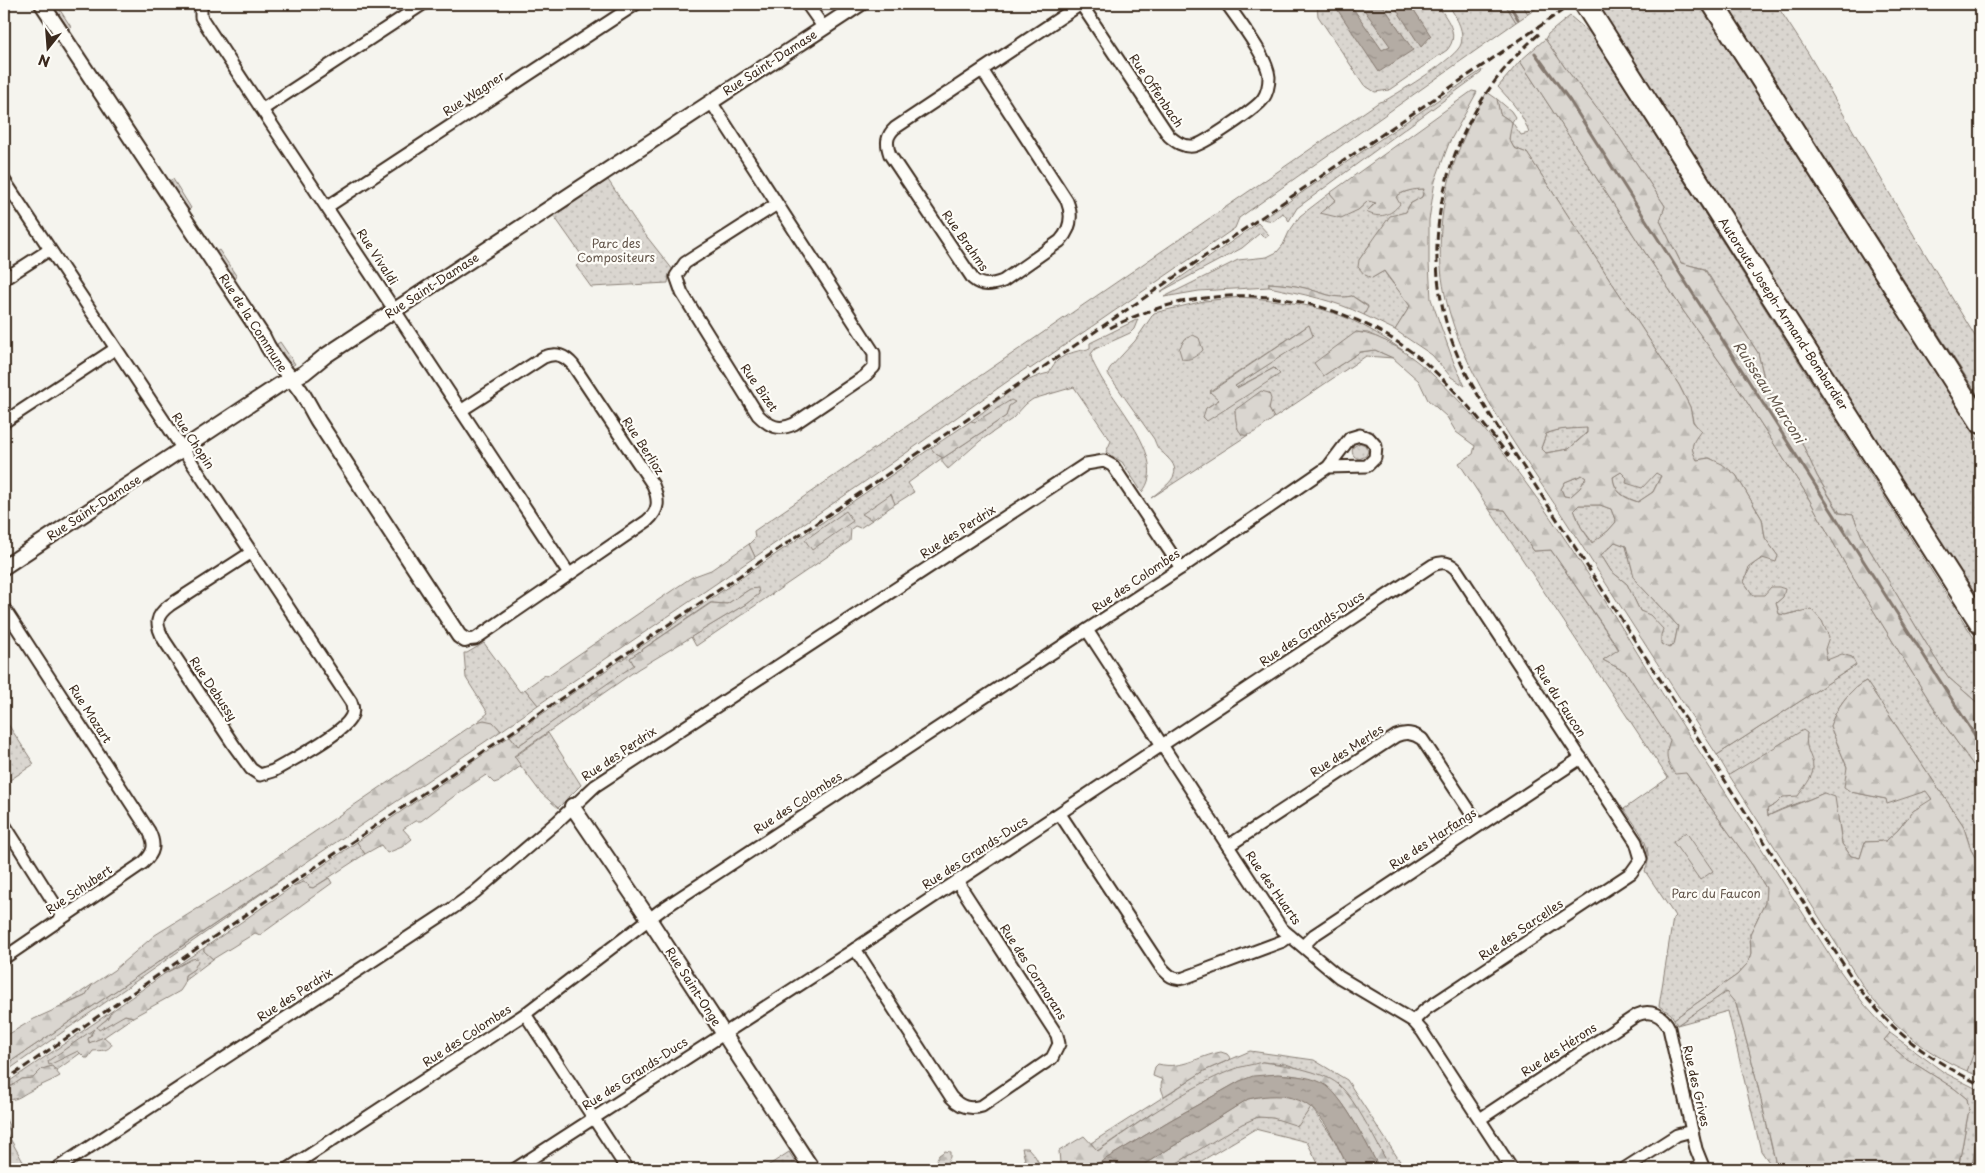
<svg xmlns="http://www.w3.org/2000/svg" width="1985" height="1173" font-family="'Playpen Sans',sans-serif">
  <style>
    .grass { fill: url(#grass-dots); stroke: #8a8077; fill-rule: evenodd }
    .forest { fill: url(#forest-firs); stroke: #8a8077; fill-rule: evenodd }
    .pitch { fill: #dad6d0; stroke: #8a8077 }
    .water { fill: url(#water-ripples); stroke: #84786e }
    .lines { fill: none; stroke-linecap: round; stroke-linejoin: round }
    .stream { stroke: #84786e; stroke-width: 3 }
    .minor-casing { stroke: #3b2a1e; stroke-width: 15 }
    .tertiary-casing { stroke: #3b2a1e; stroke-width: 18 }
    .motorway-casing { stroke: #3b2a1e; stroke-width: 24 }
    .minor { stroke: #fdfcf7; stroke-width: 11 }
    .tertiary { stroke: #fdfcf7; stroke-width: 14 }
    .motorway { stroke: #fdfcf7; stroke-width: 20 }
    .rail { stroke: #3b2a1e; stroke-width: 3; stroke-dasharray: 8 4; stroke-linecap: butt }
    .labels { text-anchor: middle; stroke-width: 4.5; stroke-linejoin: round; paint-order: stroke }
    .street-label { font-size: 12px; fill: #3b2a1e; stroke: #fdfcf7 }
    .park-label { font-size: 12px; fill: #63554a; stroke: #fdfcf7 }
    .water-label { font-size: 14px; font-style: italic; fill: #65584d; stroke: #fdfcf7 }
  </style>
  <defs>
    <pattern id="grass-dots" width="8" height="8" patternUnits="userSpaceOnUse" patternTransform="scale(1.25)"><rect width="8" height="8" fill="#dad6d0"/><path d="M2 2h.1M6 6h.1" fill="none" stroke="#bcb8b2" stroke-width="1.8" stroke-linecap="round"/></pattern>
    <pattern id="forest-firs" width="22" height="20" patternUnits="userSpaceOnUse" patternTransform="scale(1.25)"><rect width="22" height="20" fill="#dad6d0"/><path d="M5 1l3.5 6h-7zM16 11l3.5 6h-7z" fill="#bcb8b2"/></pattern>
    <pattern id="water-ripples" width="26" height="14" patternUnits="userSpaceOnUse" patternTransform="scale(1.25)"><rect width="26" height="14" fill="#b4aca4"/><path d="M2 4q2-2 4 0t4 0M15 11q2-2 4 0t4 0" fill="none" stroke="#948c85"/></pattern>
  </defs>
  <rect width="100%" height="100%" fill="#f5f4ee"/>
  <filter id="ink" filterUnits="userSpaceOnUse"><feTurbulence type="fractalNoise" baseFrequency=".02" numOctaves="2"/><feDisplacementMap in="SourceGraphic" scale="10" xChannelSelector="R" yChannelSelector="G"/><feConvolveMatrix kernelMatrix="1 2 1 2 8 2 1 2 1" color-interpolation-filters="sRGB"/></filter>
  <g filter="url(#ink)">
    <g class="grass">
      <polygon points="52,4 56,4 71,27 69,29"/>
      <path d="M1317 4H1437C1446 18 1461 34 1447 50L1389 90 1375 92 1364 85 1318 16Z"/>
      <path d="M1448 4H1505L1516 22 1239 218 1235 228 1030 369 1028 367 889 465 755 557 749 544 755 538 754 531 1379 102 1386 100C1401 91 1457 58 1461 44 1465 29 1455 16 1448 4Z"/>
      <polygon points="1522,4 1543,4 1528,14"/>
      <polygon points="1596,4 1699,4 1966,420 1981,444 1981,607 1671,118 1606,23"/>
      <polygon points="1726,4 1776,4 1808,53 1912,232 1981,346 1981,400"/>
      <polygon points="1570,16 1590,33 1981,649 1981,706 1949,678 1935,658 1862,537 1853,515 1840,513 1817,476 1802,443 1766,387 1758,353 1705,269 1681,263 1660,221 1665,206 1617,134 1566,69 1545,39 1548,34"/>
      <path d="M1520 61 1684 312 1730 376 1804 490 1849 571 1944 724 1981 776V868L1971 850 1963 825 1866 681C1849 689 1836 709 1830 726L1847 767 1851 792 1886 799 1927 791 1932 800 1913 811 1898 830 1886 841 1865 842 1860 858 1851 856 1842 844 1839 822 1824 793C1805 802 1785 806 1768 816L1767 809 1776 804 1813 768 1805 743 1807 733 1729 775 1717 755 1856 665 1827 660 1825 649 1800 611 1785 615 1779 614 1776 603 1783 597 1753 596 1744 582C1751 562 1757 558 1778 556L1765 538 1762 519 1736 475 1710 458 1697 460C1689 447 1692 443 1700 431L1693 421 1690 407 1679 385 1527 153 1514 148 1509 139 1511 122 1500 114 1497 99 1511 111 1515 117 1512 122 1521 135 1529 133C1523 114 1512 102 1498 87Z"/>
      <polygon points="1482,70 1481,73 1297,208 1289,221 1283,213 1273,221 1263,219"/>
      <polygon points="173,179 191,208 189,210 169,181"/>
      <polygon points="608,180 640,228 673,270 669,276 668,283 591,287 576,266 585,260 554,216"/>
      <path d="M1414 189H1424L1422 197 1410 204 1406 212 1371 243 1359 260 1372 278 1384 271C1391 284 1403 292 1410 306L1395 330 1364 315 1368 306 1352 296C1336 300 1321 292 1305 288 1293 285 1281 284 1269 283V287L1199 291 1164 297 1238 260 1267 257 1277 252 1283 245 1289 232 1300 216 1330 193 1336 200 1321 213 1358 210 1368 201 1376 202 1366 212 1399 194Z"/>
      <polygon points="1258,223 1269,235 1265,238 1260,233 1242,248 1160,292"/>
      <polygon points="219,250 237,277 234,279 216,252"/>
      <path d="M1241 297C1277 300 1314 304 1347 318 1368 327 1386 339 1404 351L1368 333 1356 332 1323 376 1360 352 1375 350 1393 358 1366 356 1274 418 1269 409 1235 410 1237 427 1242 435H1248L1151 498C1164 487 1186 475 1168 458 1160 449 1159 453 1154 439L1108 374 1110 368 1135 341 1154 313 1204 301ZM1309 325 1312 336 1235 386 1236 388 1274 368 1206 408 1219 400 1210 391Z"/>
      <path d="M1138 319 1134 329 1130 333 1095 349 1091 354C1091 360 1095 366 1098 372 1112 401 1170 459 1142 492L1122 462 1106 452 1111 441 1074 387 1033 399 1026 404 1012 419 980 441 948 469 942 462V458L908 483 914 492 895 504 891 495 865 515 872 520 860 528 855 526 851 529 850 541 696 646 691 637 746 604 759 594 750 589 727 604 710 603 630 658 635 665 518 746 510 736 931 448 936 454 943 458 1006 416 1009 406 975 422 971 421C993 405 1022 378 1049 373 1054 360 1065 354 1078 351 1083 350 1086 350 1090 348V343Z"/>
      <polygon points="280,342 295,364 290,367 279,353 277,344"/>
      <path d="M1587 427V432L1569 449 1545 453 1541 448 1546 434C1561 427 1571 430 1587 427Z"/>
      <path d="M1360 443 1365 445 1368 451 1366 456 1359 459C1353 457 1351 453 1353 447Z"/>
      <path d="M1621 472 1627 478 1657 473 1661 475 1653 492 1638 502C1624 497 1614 492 1613 477Z"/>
      <polygon points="1582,475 1586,478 1580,488 1570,497 1564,496 1561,489 1565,482"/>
      <polygon points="1579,505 1600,505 1611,509 1616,522 1608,531 1593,543 1581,527 1574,510"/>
      <path d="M1489 509 1505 510 1534 551 1551 550 1619 650 1603 660 1626 672 1671 740 1686 773 1753 866 1766 888 1765 903 1750 934 1751 953 1748 963 1737 975 1674 1019 1671 1014 1659 1006 1673 918 1675 916 1645 871C1656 848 1636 827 1624 809L1668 778Z"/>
      <path d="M1615 542 1626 546 1635 580 1678 626 1674 645 1668 648 1661 644C1661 629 1653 617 1640 611L1627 584 1611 571 1601 555Z"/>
      <path d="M484 643 520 692 525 689 538 705 501 731C494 723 489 719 477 722L488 713 466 678 464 653H467Z"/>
      <polygon points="4,718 34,764 4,784"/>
      <polygon points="548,733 581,785 558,808 541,793 514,757"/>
      <polygon points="357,842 365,854 313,888 309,887 304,882 293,886"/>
      <polygon points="301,866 4,1073 4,1066"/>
      <polygon points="204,948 204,951 213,959 184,981 185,975 194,969 192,959 164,974"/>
      <polygon points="93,984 85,996 61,1006"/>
      <polygon points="1726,991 1736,1004 1753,1065 1777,1169 1774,1169 1761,1151 1728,1011 1677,1025"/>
      <polygon points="112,1011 107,1019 98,1027 125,1015 133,1017 104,1037 90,1043 88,1039 92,1034 78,1051 82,1052 57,1070 52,1067 42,1069 33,1078 22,1079 4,1091 4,1085"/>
      <polygon points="1980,1032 1980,1077 1967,1071"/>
      <polygon points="1890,1033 1945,1073 1979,1090 1981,1104 1972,1169 1958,1169 1969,1109 1967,1099 1955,1089 1904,1057 1884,1040"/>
      <polygon points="1250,1051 1314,1060 1347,1080 1405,1169 1391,1169 1362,1117 1347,1094 1323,1077 1286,1064 1262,1062 1151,1114 1097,1151 1091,1143 1204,1071"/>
      <path d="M1311 1107 1334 1139 1349 1169H1321L1307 1142 1255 1129 1188 1169H1167C1185 1159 1244 1118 1260 1117 1273 1116 1286 1122 1298 1125Z"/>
      <polygon points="4,1115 9,1126 7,1133 27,1169 4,1169"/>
      <polygon points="789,1152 800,1169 763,1169"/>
    </g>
    <g class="forest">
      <polygon points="1505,4 1522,4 1528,14 1516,22"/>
      <polygon points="1545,39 1566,69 1617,134 1665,206 1660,221 1681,263 1704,269 1758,353 1766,387 1802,443 1817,476 1839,513 1853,515 1862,537 1935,658 1949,678 1981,706 1981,776 1944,724 1849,571 1804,490 1730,376 1684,312 1520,61"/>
      <path d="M1472 91 1477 92 1449 143 1435 181 1429 220V263L1431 299 1454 363 1465 386 1451 377 1432 355 1395 330 1410 306 1384 271 1372 278 1365 275 1358 267 1359 260 1390 216 1406 212 1410 204 1422 197 1424 189C1415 189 1402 191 1396 197L1400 204C1390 216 1380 219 1366 212L1376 203 1368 201 1358 210 1341 218 1320 213 1336 200 1330 193Z"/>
      <path d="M1487 92 1497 99 1500 114 1512 122 1509 139 1514 148 1527 153 1679 385 1690 407 1693 422 1701 431C1692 443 1689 447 1697 460L1709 458 1722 464 1736 475 1762 519 1765 538 1778 556 1776 562 1762 558 1749 567 1744 582 1753 595H1764L1771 587H1779L1785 589 1783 597 1776 603 1779 614 1785 615 1811 609 1822 621 1829 637 1825 649 1827 660 1842 654 1852 657 1856 665 1717 755C1667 679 1618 602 1569 526 1520 450 1449 360 1441 268 1436 206 1455 145 1487 92ZM1587 428V433L1569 449 1546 453 1541 448 1546 434C1559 428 1573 429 1587 428ZM1621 472 1627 478 1626 483 1642 488 1656 473 1661 476 1653 492 1638 502C1624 498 1614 492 1613 477ZM1582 475 1586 478 1580 488 1570 497 1564 496 1561 489 1565 482ZM1579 505H1600L1611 509 1616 522 1608 531 1592 543 1581 527 1574 510ZM1615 542 1626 546 1635 580 1678 626 1674 645 1669 648 1661 644V635L1663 629 1650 615 1640 611 1627 584 1611 571 1601 555Z"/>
      <path d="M1269 283C1281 284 1293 285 1305 288 1321 292 1335 300 1352 296L1368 307 1364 315C1334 300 1302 294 1269 287Z"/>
      <polygon points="1309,325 1313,336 1235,386 1237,388 1274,368 1280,374 1207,421 1203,417 1206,408 1219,400 1210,392"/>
      <path d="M1356 332C1458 341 1613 616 1667 701 1724 790 1781 879 1838 968L1864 1004 1890 1033 1884 1040 1904 1057 1955 1089 1967 1099 1969 1109 1958 1169H1777L1753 1065 1736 1004 1726 992 1677 1025 1674 1019 1737 975 1748 963 1751 953 1750 934 1765 903 1766 888 1753 866 1686 773 1675 774C1666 764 1665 753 1670 740L1626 672 1603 660 1619 649 1551 550 1534 551 1505 510 1489 509 1459 463 1473 454 1475 446 1456 432 1447 417 1428 400 1419 381 1393 358 1375 350 1360 352 1323 376 1314 363Z"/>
      <path d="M1193 335 1199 338 1203 350C1197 356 1190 361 1182 359L1179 349 1185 339Z"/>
      <path d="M1261 391 1269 393 1271 399 1269 409 1274 418C1252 435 1237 449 1235 410Z"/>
      <polygon points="1011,400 1015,402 1009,406 1006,416 943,458 936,454 931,448 971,421 975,422"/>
      <polygon points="891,494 895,504 872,520 862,514"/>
      <polygon points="846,511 853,521 812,550 805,540"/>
      <polygon points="749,544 755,557 538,705 525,689 545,675 547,676 692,577 711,570"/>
      <polygon points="758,588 759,594 746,604 638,669 514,756 521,766 500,781 494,783 486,775 457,794 421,821 415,821 403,829 412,839 402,847 387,853 381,845 365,854 357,842 510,736 518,746 634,665 630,658 711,603 727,604 750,589"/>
      <path d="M1866 681 1963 825 1971 850 1981 868V1024L1975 1050 1967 1071C1925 1053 1897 1028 1868 994L1729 775 1803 730 1807 733C1804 751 1813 755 1813 768 1813 778 1803 788 1798 796L1783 797 1776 804 1767 809 1768 816C1786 807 1805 802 1824 793L1835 797 1842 844 1851 856 1860 858 1865 842 1886 841 1898 830 1913 811 1932 799 1926 791 1887 804 1886 799 1851 792 1844 787 1847 767 1830 726C1836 709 1849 689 1866 681Z"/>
      <polygon points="484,720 493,722 501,731 4,1066 4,1037 34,1019 85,996 93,984 114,970 155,935 242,881 477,722"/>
      <polygon points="329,878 332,883 260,935 255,933 213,959 204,951 204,948 293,886 304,882 308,884 309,887 313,888"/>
      <polygon points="197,958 198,961 194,969 185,975 184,985 180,991 133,1017 125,1015 99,1030 97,1027 107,1019 112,1011 164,974 192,959"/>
      <path d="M94 1029 88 1039 89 1043 104 1037 112 1044C108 1052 101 1050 93 1051L88 1058H85L78 1051 49 1065 48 1061Z"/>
      <path d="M1221 1052 1227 1054 1231 1059 1204 1071 1164 1096C1162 1091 1159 1085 1163 1080L1153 1076 1155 1067 1158 1064C1183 1070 1198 1056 1221 1052Z"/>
      <path d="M1262 1062C1282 1064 1322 1071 1338 1084 1356 1099 1379 1148 1391 1169H1380C1368 1149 1352 1113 1337 1097 1312 1071 1272 1070 1240 1081L1169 1121 1089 1169H1050L1060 1163 1059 1151 1084 1136 1098 1151C1140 1122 1184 1089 1232 1070 1241 1066 1252 1065 1262 1062Z"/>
      <path d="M52 1066 60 1076C50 1082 40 1085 30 1091 20 1096 20 1099 7 1100L4 1096V1091L22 1079 33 1078 42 1069Z"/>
      <path d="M1266 1095C1283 1095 1298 1096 1311 1107L1298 1126 1273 1118 1258 1117 1242 1124 1167 1169H1137L1248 1099Z"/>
      <polygon points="1022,1148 1028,1148 1035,1156 1042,1169 1002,1169 1005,1167 1016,1167 1026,1164"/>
      <polygon points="945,1151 950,1152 950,1157 945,1166 946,1169 932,1169 939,1155"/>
    </g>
    <polygon class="pitch" points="1686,832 1713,871 1700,880 1673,842"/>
    <g class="water">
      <polygon points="1338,4 1350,4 1382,50 1390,46 1360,4 1382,4 1413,50 1379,72 1335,6"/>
      <polygon points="1393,4 1410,4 1431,36 1421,47"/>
      <polygon points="1981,1070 1981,1169 1972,1169 1981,1104 1979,1090"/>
      <path d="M1278 1074C1293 1076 1314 1076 1327 1086 1346 1101 1368 1147 1380 1169H1349C1324 1119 1313 1085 1248 1099L1137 1169H1089L1169 1121 1240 1081 1253 1076Z"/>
    </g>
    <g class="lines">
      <g class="stream">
        <polyline points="1509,4 1518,19"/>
        <polyline points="1535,53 1570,101 1981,745"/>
      </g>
      <g class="minor-casing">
        <g id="minor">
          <polyline points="201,4 201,17 208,28 569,574"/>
          <polyline points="807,4 824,28"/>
          <path d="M1081 4 1169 136C1176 142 1183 147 1193 146 1203 145 1257 108 1263 99 1267 93 1269 84 1269 77 1268 58 1238 20 1227 4"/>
          <path d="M982 70 1067 201C1073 216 1071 229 1060 241L1003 281C992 285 982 287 973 279L890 155C886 144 886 136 895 128L1081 4"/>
          <path d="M711 102 874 353V367L865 376 794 424C779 431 770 427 758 415L682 293 676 276 685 263 777 204"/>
          <polyline points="263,109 423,4"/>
          <path d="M4 180 351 702C353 707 354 712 351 717 343 734 290 761 273 771L260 775 251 769 235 747 164 640C155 624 155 616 170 605L252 552"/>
          <polyline points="327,207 636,4"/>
          <polyline points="4,279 49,250"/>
          <path d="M462 410 544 357C557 352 565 356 573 365L653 485C659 500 660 510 647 521L475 639 465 640"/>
          <polyline points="4,422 115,349"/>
          <path d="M4 608 149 831C156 845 154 853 143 863L4 958"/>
          <polyline points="1087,630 1282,929 1339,977 1413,1021 1422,1031 1512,1169"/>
          <path d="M1060 814 1161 967C1168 975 1174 981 1184 978L1283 941 1290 936"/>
          <polyline points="4,824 63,917"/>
          <path d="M1228 846 1396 736C1406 732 1413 733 1422 739L1479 825"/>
          <polyline points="1303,946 1314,935 1581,758"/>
          <path d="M855 949 951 1097C960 1107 969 1110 982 1106L1052 1058 1059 1044 1057 1035 957 881"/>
          <polyline points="525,1014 627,1169"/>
          <path d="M1480 1119 1637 1015C1650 1009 1663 1015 1669 1028L1696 1149 1704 1169"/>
          <polyline points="56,1169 453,908 475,892 557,822 595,786 1086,464 1104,461 1113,466 1181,568"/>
          <polyline points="288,1169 525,1014 661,910 1181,568 1328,467 1350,438 1360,435 1369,438 1376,446 1375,458 1367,466 1328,467"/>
          <path d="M515 1169 855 949 1433 565C1442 561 1449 562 1456 569L1636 842 1641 859 1631 873 1426 1009 1413 1021"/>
          <polyline points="1624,1169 1677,1135 1692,1131"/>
        </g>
      </g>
      <g class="tertiary-casing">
        <g id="tertiary">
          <path d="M42 4 263 337C272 358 287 372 300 390 307 400 312 411 318 421L459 636 465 640"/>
          <polyline points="4,567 279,385 304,373 325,356 860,4"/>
          <polyline points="572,806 649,919 812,1169"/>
        </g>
      </g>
      <g class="motorway-casing">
        <g id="motorway">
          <polyline points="1585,4 1981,624"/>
          <polyline points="1713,4 1981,423"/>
        </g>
      </g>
      <use href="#minor" class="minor"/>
      <use href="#tertiary" class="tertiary"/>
      <use href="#motorway" class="motorway"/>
      <g class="rail">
        <path d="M1539 34C1455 106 1415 224 1449 332 1459 365 1477 394 1495 423L1856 984C1893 1033 1926 1057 1981 1085"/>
        <path d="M1110 328C1209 276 1329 288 1417 356 1452 384 1481 421 1509 456"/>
        <polyline points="4,1081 1572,4"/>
      </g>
    </g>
  </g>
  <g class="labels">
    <g class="street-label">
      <text transform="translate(770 63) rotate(-33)" y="4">Rue Saint-Damase</text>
      <text transform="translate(1156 91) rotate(56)" y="4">Rue Offenbach</text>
      <text transform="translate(474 94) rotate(-33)" y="4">Rue Wagner</text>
      <text transform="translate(965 241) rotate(55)" y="4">Rue Brahms</text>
      <text transform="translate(377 257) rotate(57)" y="4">Rue Vivaldi</text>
      <text transform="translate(432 286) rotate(-33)" y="4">Rue Saint-Damase</text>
      <text transform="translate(1783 314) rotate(57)" y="4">Autoroute Joseph-Armand-Bombardier</text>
      <text transform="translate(253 323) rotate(57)" y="4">Rue de la Commune</text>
      <text transform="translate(759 388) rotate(55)" y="4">Rue Bizet</text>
      <text transform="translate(193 441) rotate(56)" y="4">Rue Chopin</text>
      <text transform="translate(643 446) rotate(57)" y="4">Rue Berlioz</text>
      <text transform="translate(94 508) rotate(-33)" y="4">Rue Saint-Damase</text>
      <text transform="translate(958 532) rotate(-33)" y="4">Rue des Perdrix</text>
      <text transform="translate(1136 581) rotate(-34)" y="4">Rue des Colombes</text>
      <text transform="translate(1312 629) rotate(-34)" y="4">Rue des Grands-Ducs</text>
      <text transform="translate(213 689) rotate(56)" y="4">Rue Debussy</text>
      <text transform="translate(1560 701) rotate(57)" y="4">Rue du Faucon</text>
      <text transform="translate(90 714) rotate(57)" y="4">Rue Mozart</text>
      <text transform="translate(1347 751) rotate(-33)" y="4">Rue des Merles</text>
      <text transform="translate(619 754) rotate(-34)" y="4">Rue des Perdrix</text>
      <text transform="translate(798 803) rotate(-33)" y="4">Rue des Colombes</text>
      <text transform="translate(1433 839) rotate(-33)" y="4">Rue des Harfangs</text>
      <text transform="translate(975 853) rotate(-33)" y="4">Rue des Grands-Ducs</text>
      <text transform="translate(1273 888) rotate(55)" y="4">Rue des Huarts</text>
      <text transform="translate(79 890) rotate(-34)" y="4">Rue Schubert</text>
      <text transform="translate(1521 930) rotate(-34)" y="4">Rue des Sarcelles</text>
      <text transform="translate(1033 972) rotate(57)" y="4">Rue des Cormorans</text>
      <text transform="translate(693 987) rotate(57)" y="4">Rue Saint-Onge</text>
      <text transform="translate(295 995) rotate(-33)" y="4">Rue des Perdrix</text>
      <text transform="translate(467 1036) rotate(-33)" y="4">Rue des Colombes</text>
      <text transform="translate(1559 1050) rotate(-33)" y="4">Rue des Hérons</text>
      <text transform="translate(635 1074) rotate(-33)" y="4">Rue des Grands-Ducs</text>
      <text transform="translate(1696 1086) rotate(77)" y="4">Rue des Grives</text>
    </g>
    <g class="park-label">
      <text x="616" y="248">Parc des<tspan x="616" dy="14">Compositeurs</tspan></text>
      <text x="1716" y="898">Parc du Faucon</text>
    </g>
    <g class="water-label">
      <text transform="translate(1769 392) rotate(57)" y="5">Ruisseau Marconi</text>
    </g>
  </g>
  <rect width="1985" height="1173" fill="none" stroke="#fdfcf7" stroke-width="20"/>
  <rect x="10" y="10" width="1965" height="1153" fill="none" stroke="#3b2a1e" stroke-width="2" filter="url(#ink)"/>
  <g transform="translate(48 48) rotate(197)" stroke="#fdfcf7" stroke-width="4" paint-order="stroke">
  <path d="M0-4L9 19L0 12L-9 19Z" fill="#3b2a1e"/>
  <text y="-8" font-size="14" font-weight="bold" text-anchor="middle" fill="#3b2a1e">N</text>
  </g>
</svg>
